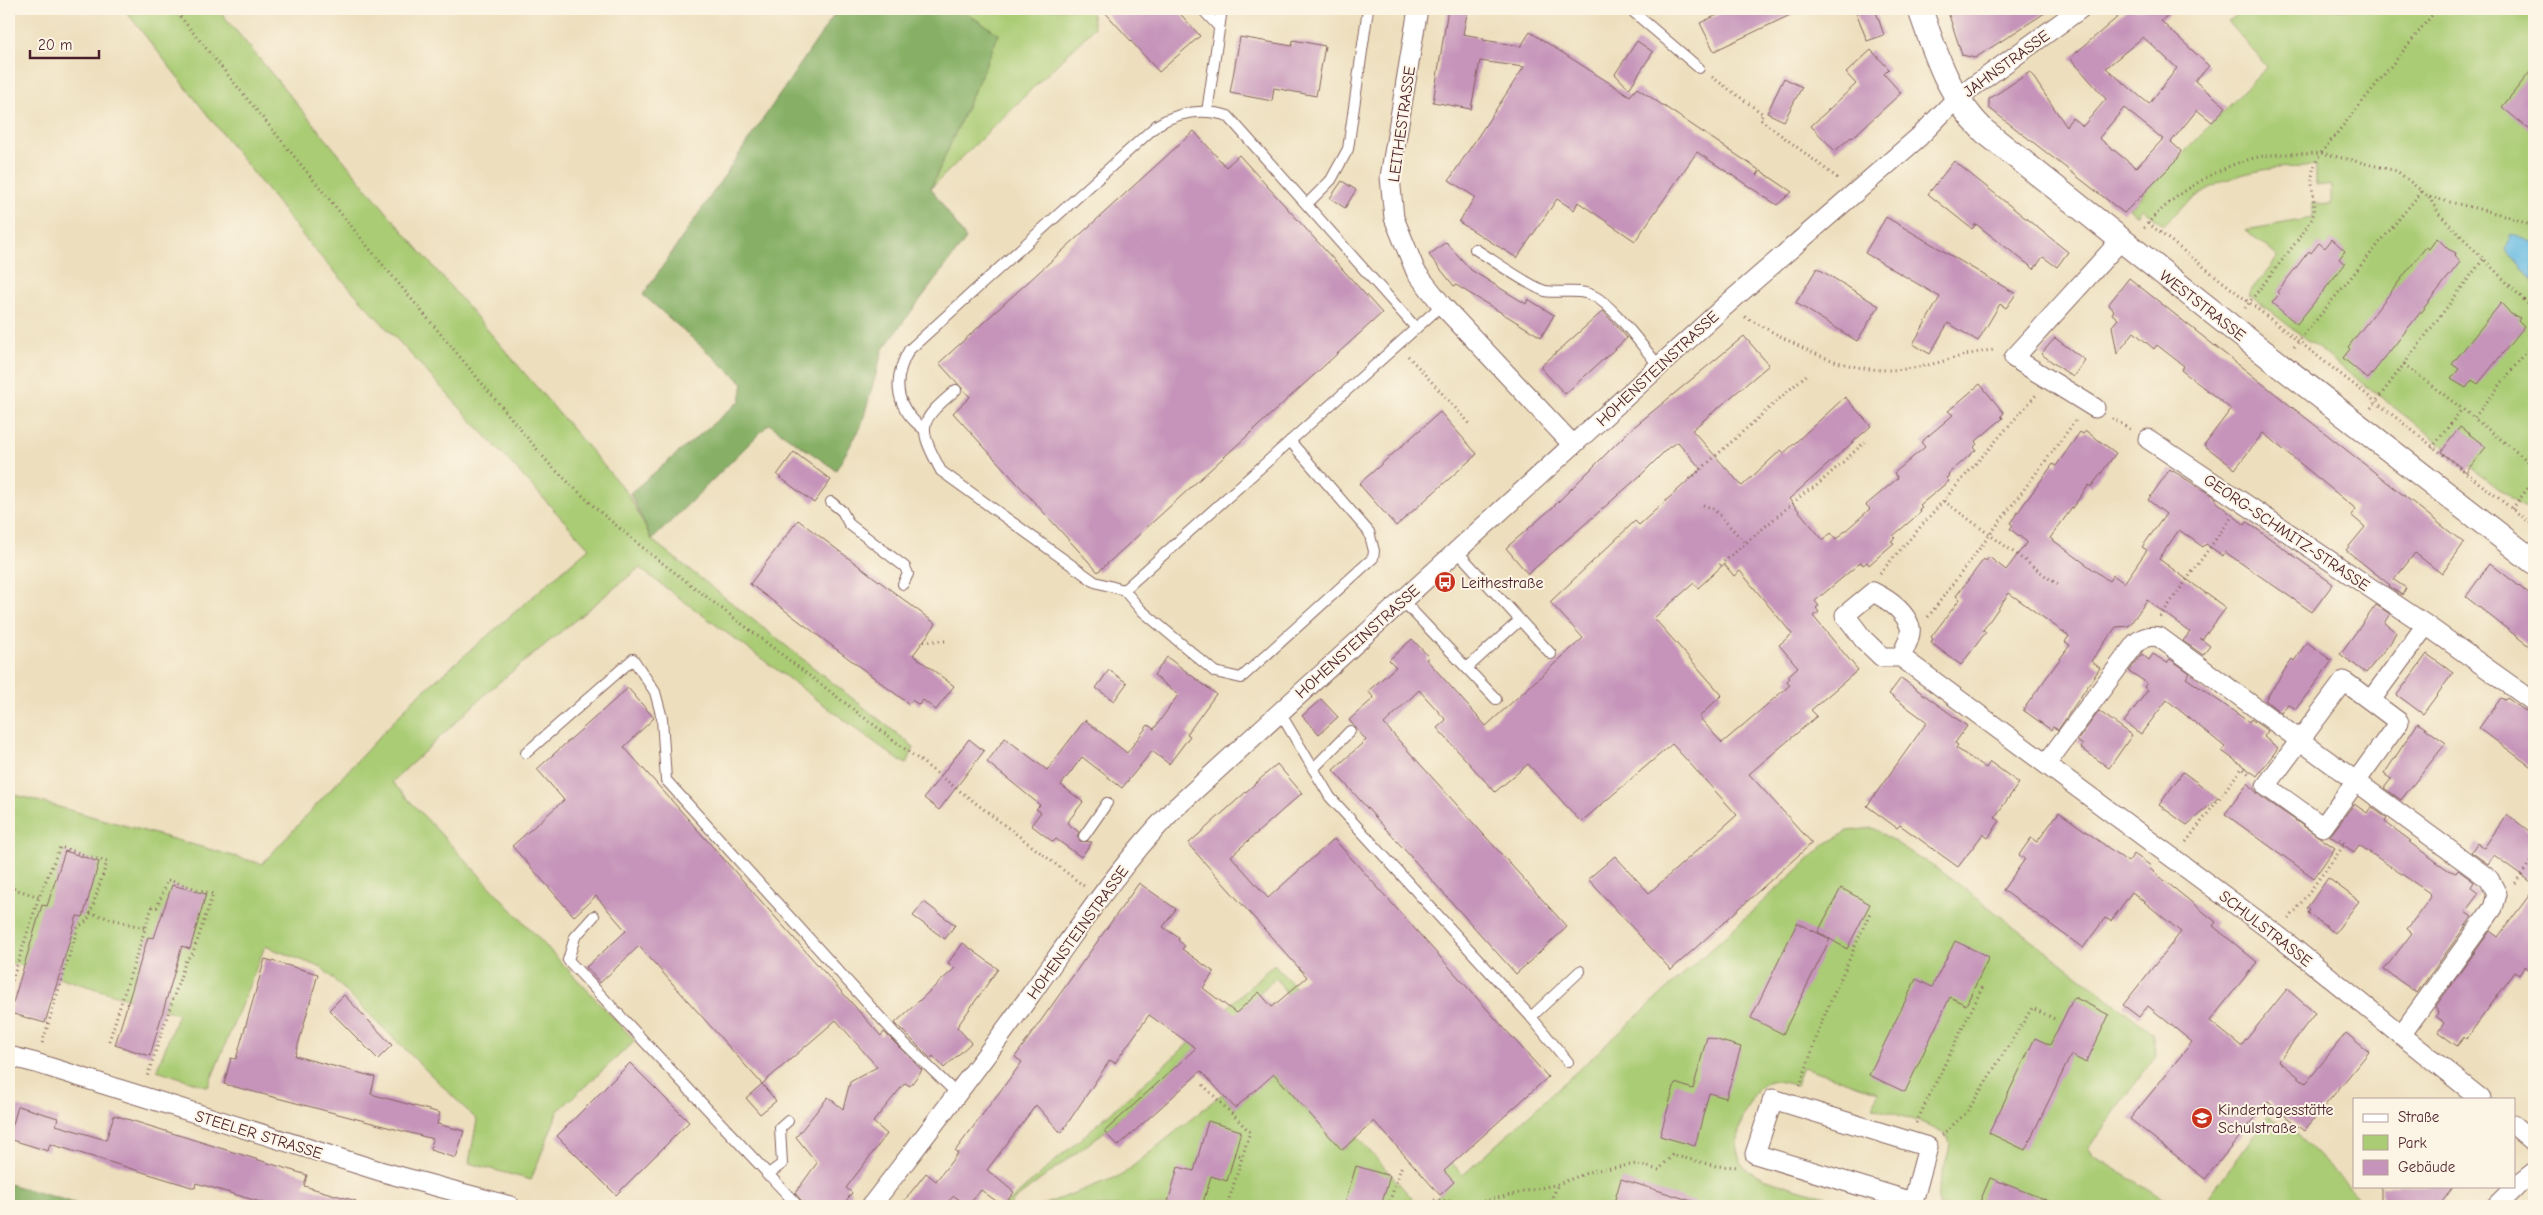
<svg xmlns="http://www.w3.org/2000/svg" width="2543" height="1215" font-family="'Comic Neue',sans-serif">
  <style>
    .green { fill: #aacc75; stroke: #7a7650 }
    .forest { fill: #87b066; stroke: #686848 }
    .water { fill: #67bbe3; stroke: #586d87 }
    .building { fill: #c694ba; fill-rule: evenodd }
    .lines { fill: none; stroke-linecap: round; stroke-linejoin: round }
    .service-casing { stroke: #83625e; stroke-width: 12 }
    .minor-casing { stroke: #83625e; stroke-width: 21 }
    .tertiary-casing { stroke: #83625e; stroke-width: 26 }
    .path { stroke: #83625e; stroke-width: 3; stroke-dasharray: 1 4; stroke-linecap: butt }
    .service { stroke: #fff; stroke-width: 10 }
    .minor { stroke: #fff; stroke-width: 19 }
    .tertiary { stroke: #fff; stroke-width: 24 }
    .labels { text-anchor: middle; stroke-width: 4; stroke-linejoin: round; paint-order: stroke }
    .street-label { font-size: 16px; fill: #4a1f2b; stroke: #fcf5e5 }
    .poi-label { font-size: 16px; fill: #4a1f2b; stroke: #fcf5e5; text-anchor: start }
  </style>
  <rect width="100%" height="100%" fill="#fcf5e5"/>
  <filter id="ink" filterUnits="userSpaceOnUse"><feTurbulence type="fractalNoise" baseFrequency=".02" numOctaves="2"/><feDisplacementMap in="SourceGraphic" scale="10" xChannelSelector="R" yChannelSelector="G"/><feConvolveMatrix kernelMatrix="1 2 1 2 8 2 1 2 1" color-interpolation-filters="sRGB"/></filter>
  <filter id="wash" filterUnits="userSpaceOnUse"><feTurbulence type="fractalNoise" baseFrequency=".0096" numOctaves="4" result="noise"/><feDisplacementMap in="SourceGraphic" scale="20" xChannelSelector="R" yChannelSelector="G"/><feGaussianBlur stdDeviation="1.12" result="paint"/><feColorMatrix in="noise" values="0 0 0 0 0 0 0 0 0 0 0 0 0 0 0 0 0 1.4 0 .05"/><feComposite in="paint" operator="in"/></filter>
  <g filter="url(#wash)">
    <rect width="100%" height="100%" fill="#eddfbd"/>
    <g class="green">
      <polygon points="124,9 218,9 390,216 628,494 652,540 914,747 907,764 900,761 639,568 492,688 392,782 635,1041 558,1111 531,1180 469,1163 477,1120 322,968 265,946 208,1087 157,1070 178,1014 9,962 9,793 262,864 414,699 589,548 311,246"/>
      <polygon points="959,9 1091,9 1094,28 931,188 999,34"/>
      <path d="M2247 9H2534V516L2248 294 2278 257 2246 230 2312 218V203L2331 204V186L2316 185V165C2301 169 2285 166 2270 169 2221 176 2198 192 2163 225L2142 208 2136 215 2129 209 2267 67 2228 21Z"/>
      <path d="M1873 828 1948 876 2152 1032 2156 1055 2089 1147 2095 1157 2175 1206H1938C1936 1192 1941 1178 1945 1164 1947 1156 1952 1146 1948 1138 1940 1124 1889 1113 1873 1108L1878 1092 1803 1067 1796 1085C1789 1084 1777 1080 1770 1081 1752 1086 1738 1126 1737 1143 1736 1150 1740 1163 1745 1168 1759 1181 1839 1200 1861 1206H1427L1453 1182 1287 994 1276 978 1104 1132 1014 1200 1010 1206H1004L1176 1055 1274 964 1463 1175 1826 844 1848 831Z"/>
      <polygon points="1273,1074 1342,1150 1357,1137 1419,1206 1040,1206 1122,1175 1222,1094 1235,1108"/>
      <polygon points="2268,1116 2294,1131 2368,1206 2202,1206"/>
    </g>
    <g class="forest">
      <polygon points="838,9 959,9 999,34 931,188 966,239 883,349 861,427 836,470 769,424 652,540 630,493 740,401 743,383 643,295"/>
      <polygon points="9,1184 75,1203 78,1206 18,1206 9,1199"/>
    </g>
    <polygon class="water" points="2511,234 2534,243 2534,281 2506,249"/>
    <g id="blocks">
      <g class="building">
        <polygon points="1102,9 1176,9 1200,36 1159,72"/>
        <polygon points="1448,9 1468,9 1463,34 1483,38 1483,40 1521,46 1530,32 1630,96 1637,88 1759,170 1757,176 1761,171 1792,192 1777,205 1697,152 1635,241 1578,202 1574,210 1557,199 1517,258 1459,222 1475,197 1449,180 1524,67 1480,61 1471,109 1433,102"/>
        <polygon points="1730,9 1803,9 1714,51 1700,23"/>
        <polygon points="1855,9 1875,9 1884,35 1867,41"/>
        <polygon points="1947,9 2051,9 1975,58 1962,55"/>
        <path d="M2127 9H2175L2161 21 2209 66 2195 81 2226 107 2212 122 2197 110 2171 142 2181 151 2177 160 2124 213 1989 108V99L2030 72 2066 126 2072 118 2083 126 2106 99 2070 58ZM2143 37 2177 68 2149 104 2106 68ZM2124 108 2163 139 2136 168 2099 138Z"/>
        <polygon points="1240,37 1292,46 1293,40 1325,46 1316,96 1274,88 1272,101 1230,93"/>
        <polygon points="1637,41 1653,52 1629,89 1615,74"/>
        <polygon points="1871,50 1889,69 1884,74 1901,93 1852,138 1851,137 1835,151 1811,126 1856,84 1846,73"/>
        <polygon points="2534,67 2534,133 2502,107"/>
        <polygon points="1784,78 1802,87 1784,121 1767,113"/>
        <polygon points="1194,131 1226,167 1239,155 1382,313 1098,572 953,413 970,397 939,363"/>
        <polygon points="1954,161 2068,252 2057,267 2043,257 2034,269 1976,224 1972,229 1928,194"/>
        <polygon points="1342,181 1356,190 1345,208 1330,198"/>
        <polygon points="1886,217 2016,294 2006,308 2000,304 1978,341 1948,323 1930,354 1913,344 1940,297 1865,253"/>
        <polygon points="2437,238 2448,249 2456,253 2455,256 2460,262 2368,379 2343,358 2350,349 2348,347 2426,247 2429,249"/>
        <polygon points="2332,239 2345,251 2339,259 2345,264 2297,324 2272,303 2279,294 2277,292 2309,251 2311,253 2319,243 2325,248"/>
        <polygon points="1446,242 1471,270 1526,304 1528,299 1554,315 1541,337 1456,285 1454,286 1429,255"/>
        <polygon points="1817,268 1879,306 1857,341 1796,303"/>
        <polygon points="2129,278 2464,543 2442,574 2415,553 2394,580 2406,588 2402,595 2389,586 2390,585 2346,550 2365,527 2351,515 2356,509 2263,433 2235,469 2204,445 2231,409 2181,370 2184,366 2157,345 2154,349 2134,332 2117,354 2112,326 2118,319 2112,314 2114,310 2108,305"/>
        <polygon points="2501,303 2511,314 2520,318 2518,321 2524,327 2478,384 2472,380 2466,388 2451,379 2459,369 2452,364"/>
        <polygon points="1603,311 1627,338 1565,394 1540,367"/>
        <path d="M1744 336 1769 365 1692 430 1742 486 1781 450 1784 453 1845 397 1871 426 1789 499 1823 540 1831 533 1836 539 1870 509 1866 505 1898 478 1894 473 1925 447 1921 442 1953 415 1948 411 1980 384 2004 413 2001 416 2003 418 1975 442 1977 444 1974 447 1976 450 1948 474 1949 476 1946 478 1949 481 1920 505 1922 507 1919 509 1921 512 1893 536 1895 538 1891 541 1894 543 1869 565 1867 562 1863 565 1861 562 1815 601 1819 606 1816 608 1819 612 1813 616 1858 670 1811 710 1817 716 1749 774 1812 843 1671 970 1588 879 1615 856 1649 893 1737 815 1672 744 1581 822 1528 764 1495 792 1437 728 1446 720 1419 690 1384 724 1567 927 1516 974 1333 770 1366 740 1349 720 1374 698 1368 691 1396 667 1389 660 1412 639 1429 657 1426 659 1486 726 1583 638 1550 602 1635 521 1639 525 1701 469 1678 442 1669 447 1641 475 1528 574 1506 548 1552 508 1629 431ZM1724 564 1734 576 1740 571 1792 634 1779 645 1798 667 1788 676 1790 678 1787 681 1790 685 1722 743 1699 717 1722 695 1654 618 1694 583 1698 588Z"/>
        <polygon points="2055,338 2085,360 2073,377 2041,354"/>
        <polygon points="1440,412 1477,454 1396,526 1359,484"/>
        <polygon points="2460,427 2486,447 2466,472 2441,452"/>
        <polygon points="2086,431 2116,453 2091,487 2089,485 2050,538 2109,581 2113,575 2124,583 2147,550 2142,547 2166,514 2148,500 2170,469 2216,498 2216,502 2245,525 2247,522 2333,584 2312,612 2225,552 2223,556 2206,544 2203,547 2179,530 2159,559 2226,608 2202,640 2200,638 2210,646 2203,655 2183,641 2190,632 2147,600 2129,626 2116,627 2091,661 2100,668 2058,730 2053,727 2051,730 2023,710 2070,645 2065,642 2069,636 2009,593 1983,630 1986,632 1961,665 1931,643 1933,639 1931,637 1960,599 1956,596 1984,559 1986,561 1989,557 2006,570 2027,542 2010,529 2013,525 2010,523 2053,464 2056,466 2080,432 2083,434"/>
        <polygon points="794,452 831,480 814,503 777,475"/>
        <polygon points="798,520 936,624 913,655 954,686 936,710 923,700 919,705 912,700 909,704 750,584"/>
        <polygon points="2490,563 2534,598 2534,650 2466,597"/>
        <polygon points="2376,605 2390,614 2384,623 2396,632 2391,642 2366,673 2340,654"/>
        <polygon points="2307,642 2332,661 2296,709 2288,704 2281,713 2265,700 2292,659 2294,661"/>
        <polygon points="2142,654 2149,660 2153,654 2167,663 2170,659 2190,673 2186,678 2249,722 2251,719 2268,731 2264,737 2278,748 2257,776 2222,751 2225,747 2167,700 2141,734 2124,722 2148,690 2144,687 2147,683 2129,671"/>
        <polygon points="2427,654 2453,673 2423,714 2397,695"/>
        <polygon points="1167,657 1216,694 1187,734 1190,736 1169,764 1152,751 1122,788 1082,757 1061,785 1083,802 1067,823 1079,832 1077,836 1080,841 1092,842 1081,857 1056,839 1053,842 1031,825 1041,812 1036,809 1040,805 987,762 1005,738 1047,770 1085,720 1127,753 1148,725 1154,729 1178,695 1154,675"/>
        <polygon points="1109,670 1127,683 1114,701 1096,688"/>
        <polygon points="1901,678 1967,726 1955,743 1958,745 1956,748 1986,768 1990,762 2019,783 1995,817 2000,821 1988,838 1983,834 1958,867 1900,825 1897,828 1867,806 1927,722 1889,694"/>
        <polygon points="628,688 654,718 624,747 881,1036 884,1032 922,1070 910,1086 905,1083 873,1122 887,1134 846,1188 852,1193 842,1206 806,1206 795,1193 817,1163 796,1137 828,1097 843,1109 850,1082 877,1067 836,1020 762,1084 639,946 600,983 586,967 626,931 596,896 574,916 512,846 564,800 537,769"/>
        <polygon points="2501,698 2505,700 2507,698 2524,710 2534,713 2534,769 2479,728"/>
        <polygon points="1321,699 1338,717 1319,734 1302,716"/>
        <polygon points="2099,711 2132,735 2109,768 2081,748 2083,745 2077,741"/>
        <polygon points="2418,723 2446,743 2401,800 2384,788 2391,779 2384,774"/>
        <polygon points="969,739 984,751 939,810 924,798"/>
        <polygon points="1277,764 1302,793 1231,856 1268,898 1334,839 1548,1077 1444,1171 1454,1182 1440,1195 1374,1121 1342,1150 1274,1074 1235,1108 1201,1071 1118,1146 1104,1132 1196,1048 1149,1015 1115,1063 1110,1060 1061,1133 1036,1105 987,1170 1014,1192 1003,1206 981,1190 968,1206 954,1196 943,1206 900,1206 926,1173 936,1181 958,1153 955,1151 1022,1062 1015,1057 1139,883 1176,909 1163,927 1179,938 1178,940 1185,946 1182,949 1214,972 1203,988 1236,1013 1259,992 1272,1007 1307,977 1188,844"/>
        <polygon points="2183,772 2218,798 2187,825 2159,805"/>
        <polygon points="2248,783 2259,795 2335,848 2314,878 2225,814"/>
        <polygon points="2354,804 2367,813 2371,807 2387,818 2385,822 2411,841 2409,842 2448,870 2456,873 2458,870 2474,882 2471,887 2479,893 2465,912 2472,917 2417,993 2384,970 2412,933 2407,929 2431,897 2429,896 2431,894 2359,845 2354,852 2330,836"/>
        <polygon points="2059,812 2128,862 2134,854 2151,866 2149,868 2216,922 2213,926 2257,962 2210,1021 2241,1046 2287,989 2315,1013 2279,1061 2306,1083 2346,1033 2369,1052 2304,1131 2268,1102 2205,1179 2130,1119 2192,1042 2148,1006 2139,1017 2123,1005 2181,932 2132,892 2111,921 2105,918 2083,948 2003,890 2025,859 2019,855 2031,838 2037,842"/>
        <polygon points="2507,814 2534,835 2534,884 2494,855 2488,864 2471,852 2477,843 2484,848"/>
        <polygon points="65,851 99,862 83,917 77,916 45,1023 10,1013 42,905 47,906"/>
        <polygon points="2328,878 2359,901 2335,933 2308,913 2310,910 2307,908"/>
        <polygon points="172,885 206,894 190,949 182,946 150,1056 115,1045 148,937 154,938"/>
        <polygon points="1841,888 1870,904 1847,949 1818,932"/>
        <polygon points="2534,889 2534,974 2525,966 2519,975 2515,972 2466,1039 2464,1037 2457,1046 2438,1032 2444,1023 2436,1016 2438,1013 2436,1006 2490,931 2498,937"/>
        <polygon points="924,902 955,925 945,939 913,916"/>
        <polygon points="1797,923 1830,939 1783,1034 1751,1018"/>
        <polygon points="1955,941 1989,957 1966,1005 1950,997 1905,1092 1869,1075 1916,979 1932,987"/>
        <polygon points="963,943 998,969 957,1027 971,1043 944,1068 933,1056 931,1059 895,1023 955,968 948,963"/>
        <polygon points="265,959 318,974 295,1056 375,1077 371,1094 440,1113 437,1124 464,1131 456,1158 430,1150 433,1139 224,1084 231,1058 236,1059"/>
        <polygon points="344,995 392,1045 378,1059 329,1010"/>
        <polygon points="2074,997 2109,1015 2086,1063 2071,1055 2025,1150 1989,1133 2035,1038 2050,1045"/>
        <polygon points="1707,1037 1741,1047 1726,1098 1709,1093 1695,1146 1660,1136 1675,1083 1693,1089"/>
        <polygon points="630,1063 689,1122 616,1195 557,1136"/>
        <polygon points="762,1084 776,1101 760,1114 746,1098"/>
        <polygon points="18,1106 58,1118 56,1125 106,1140 114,1115 307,1175 304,1186 356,1201 356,1206 274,1206 196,1183 195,1188 50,1144 48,1151 9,1139"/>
        <polygon points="1208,1121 1241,1131 1227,1181 1211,1176 1202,1206 1167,1206 1178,1167 1194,1171"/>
        <polygon points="1356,1166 1390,1176 1381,1206 1344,1206"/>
        <polygon points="1990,1178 2059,1205 2059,1206 1978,1206"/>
        <polygon points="1621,1179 1695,1202 1694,1206 1613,1206"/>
        <polygon points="2381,1186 2454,1186 2439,1206 2381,1206"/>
      </g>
    </g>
  </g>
  <g filter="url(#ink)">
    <use href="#blocks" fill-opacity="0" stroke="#83625e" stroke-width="1"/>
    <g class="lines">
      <g class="service-casing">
        <g id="service">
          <polyline points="1202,9 1219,27"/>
          <polyline points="1630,9 1699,68"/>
          <polyline points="1207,112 1222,9"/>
          <polyline points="1307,204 1331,180 1348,149 1368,9"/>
          <path d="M1475 249C1490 258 1531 287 1545 291 1561 294 1579 288 1594 296 1614 306 1644 349 1660 367"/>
          <path d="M956 390C918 422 917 426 941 471L1095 582 1124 590 1140 609 1215 672 1241 678 1373 558 1374 551 1369 532 1290 441"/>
          <path d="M925 430C896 409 891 381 909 350L1157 125C1180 111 1203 108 1228 116L1416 328"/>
          <polyline points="831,502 842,511 849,524 905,567 908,574 903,584"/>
          <polyline points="1457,551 1551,654"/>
          <polyline points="1124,590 1442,305"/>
          <polyline points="1402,600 1496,699"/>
          <polyline points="1467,668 1520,620"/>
          <polyline points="1279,711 1330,797 1531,1017 1568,1062"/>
          <polyline points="526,753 633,659 655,692 662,718 666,780 897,1036 957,1094"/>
          <polyline points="1313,769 1350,731"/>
          <polyline points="1084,836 1107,803"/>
          <polyline points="594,916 575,937 568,960 798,1206"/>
          <polyline points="1531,1017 1580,971"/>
          <polyline points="767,1175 782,1164 780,1128 788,1121"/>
        </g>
      </g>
      <g class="minor-casing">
        <g id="minor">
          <polyline points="1418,9 1390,177 1394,218 1416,272 1442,305 1573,445"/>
          <polyline points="2095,408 2014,358 2121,240"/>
          <polyline points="2148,439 2426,625 2534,702"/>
          <path d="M1901 657H1882L1864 640 1845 615 1873 592C1887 599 1905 611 1910 627 1912 636 1904 649 1901 657L2277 935 2481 1099"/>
          <polygon points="2344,681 2399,722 2323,827 2266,786"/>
          <polyline points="2371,700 2426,625"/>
          <path d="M2046 764 2136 643C2143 637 2150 635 2159 637L2489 879 2497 894 2493 908 2401 1035"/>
          <polyline points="9,1056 36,1063 383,1172 510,1206"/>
          <polyline points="2514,1125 2534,1142"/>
          <path d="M871 1206C924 1137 978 1068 1029 997 1074 934 1118 867 1172 811L1725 306 1920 136 1956 99 2080 9"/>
          <polyline points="1912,1206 1928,1147 1773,1099 1755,1154 1913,1202"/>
          <polyline points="2497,1206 2520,1183 2534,1172"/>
        </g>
      </g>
      <g class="tertiary-casing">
        <path id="tertiary" d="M1920 9C1936 55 1948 96 1984 131L2239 333 2534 562"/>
      </g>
      <g class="path">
        <polyline points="174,9 373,253 551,466 599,511 648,552 1084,886"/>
        <polyline points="1712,77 1763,114 1760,119 1840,180"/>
        <polyline points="2429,197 2439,214 2534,310"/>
        <polyline points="2148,223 2534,526"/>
        <path d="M2144 228C2169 196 2224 162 2264 156 2282 153 2302 154 2321 153L2437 9"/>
        <path d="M2245 308C2255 294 2311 226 2313 216 2317 191 2304 179 2321 153L2397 171 2429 197 2508 216 2534 227"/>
        <path d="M1745 317C1801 347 1846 378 1913 368 1940 364 1967 352 1995 350"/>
        <polyline points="2534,342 2474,418 2534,466"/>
        <polyline points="2294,347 2422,191"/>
        <polyline points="1408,356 1471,425"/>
        <polyline points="2404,364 2474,418"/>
        <polyline points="2371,408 2484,258"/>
        <polyline points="2112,418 2130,429"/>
        <polyline points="2432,448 2462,409"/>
        <polyline points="1690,479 1806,375"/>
        <polyline points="1944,501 2058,585"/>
        <polyline points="1703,505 1714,509 1746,544"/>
        <polyline points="2512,509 2534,480"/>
        <polyline points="1720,565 1807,491 1815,487 1865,442"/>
        <polyline points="1880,573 2036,395"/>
        <polyline points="1928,617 2076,420"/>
        <polyline points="2160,617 2231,518"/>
        <polyline points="924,641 945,641"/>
        <polyline points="2186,842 2242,768 2249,774"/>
        <polyline points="2515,883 2534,857"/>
        <polyline points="9,887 39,897"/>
        <polyline points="90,913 144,928"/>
        <polyline points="2289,919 2345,844 2339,839"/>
        <polyline points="9,990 39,897 60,847 107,862 88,920 78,927 42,1044"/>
        <polyline points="109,1041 152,907 157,907 168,880 213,894 193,953 186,960 147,1077"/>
        <polyline points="1203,1085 1250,1132 1227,1206"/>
        <polyline points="1800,1086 1822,1021 1871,910"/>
        <polyline points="1916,1123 1984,984"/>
        <polyline points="1942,1135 1967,1112 2032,1008 2055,1019"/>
        <polyline points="1234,1154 1242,1156"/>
        <polyline points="1434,1200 1476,1203 1558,1184 1592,1171 1637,1164 1659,1170 1672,1155 1716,1166 1739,1167"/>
        <polyline points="1203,1203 1217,1206"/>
        <polyline points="1388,1206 1402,1165"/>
        <polyline points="1549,1206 1558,1184"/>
      </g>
      <use href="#service" class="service"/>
      <use href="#minor" class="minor"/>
      <use href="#tertiary" class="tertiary"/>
    </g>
  </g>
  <defs>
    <g id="bus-disc" transform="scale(1.125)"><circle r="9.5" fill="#c8321e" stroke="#fcf5e5"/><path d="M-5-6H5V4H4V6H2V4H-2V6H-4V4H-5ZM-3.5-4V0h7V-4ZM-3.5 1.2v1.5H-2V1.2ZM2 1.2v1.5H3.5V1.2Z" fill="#fff"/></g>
    <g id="school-disc" transform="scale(1.125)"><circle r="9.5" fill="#c8321e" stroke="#fcf5e5"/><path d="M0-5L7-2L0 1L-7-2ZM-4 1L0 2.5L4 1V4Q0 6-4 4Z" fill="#fff"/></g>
  </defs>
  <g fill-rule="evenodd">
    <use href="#bus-disc" x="1445" y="582"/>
    <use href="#school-disc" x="2202" y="1118"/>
  </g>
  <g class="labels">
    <g class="street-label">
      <text transform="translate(2006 63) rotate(-36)" y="6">JAHNSTRASSE</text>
      <text transform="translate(1401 124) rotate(-82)" y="6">LEITHESTRASSE</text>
      <text transform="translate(2203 305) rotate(38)" y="6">WESTSTRASSE</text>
      <text transform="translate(1657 368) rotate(-43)" y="6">HOHENSTEINSTRASSE</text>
      <text transform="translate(2287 532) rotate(34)" y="6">GEORG-SCHMITZ-STRASSE</text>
      <text transform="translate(1357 641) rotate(-42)" y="6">HOHENSTEINSTRASSE</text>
      <text transform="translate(2266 928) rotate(38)" y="6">SCHULSTRASSE</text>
      <text transform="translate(1077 932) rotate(-54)" y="6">HOHENSTEINSTRASSE</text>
      <text transform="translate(259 1134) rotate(17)" y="6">STEELER STRASSE</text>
    </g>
    <g class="poi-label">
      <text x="1461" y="588">Leithestraße</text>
      <text x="2218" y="1115">Kindertagesstätte<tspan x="2218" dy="18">Schulstraße</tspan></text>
    </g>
  </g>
  <rect width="2543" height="1215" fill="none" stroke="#fcf5e5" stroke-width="30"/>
  <rect x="2353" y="1098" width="162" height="90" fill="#fcf5e5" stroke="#b59f9b"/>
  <rect x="2363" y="1114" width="25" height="8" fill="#ffffff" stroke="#b59f9b"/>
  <text x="2398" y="1122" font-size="15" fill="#4a1f2b">Straße</text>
  <rect x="2363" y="1135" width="25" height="15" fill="#aacc75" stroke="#b59f9b"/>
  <text x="2398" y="1148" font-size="15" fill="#4a1f2b">Park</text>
  <rect x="2363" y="1160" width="25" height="15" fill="#c694ba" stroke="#b59f9b"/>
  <text x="2398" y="1172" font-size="15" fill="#4a1f2b">Gebäude</text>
  <path d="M30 50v8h69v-8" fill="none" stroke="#4a1f2b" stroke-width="2.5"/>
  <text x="38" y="50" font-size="15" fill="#4a1f2b" stroke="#fcf5e5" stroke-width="4" paint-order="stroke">20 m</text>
</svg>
